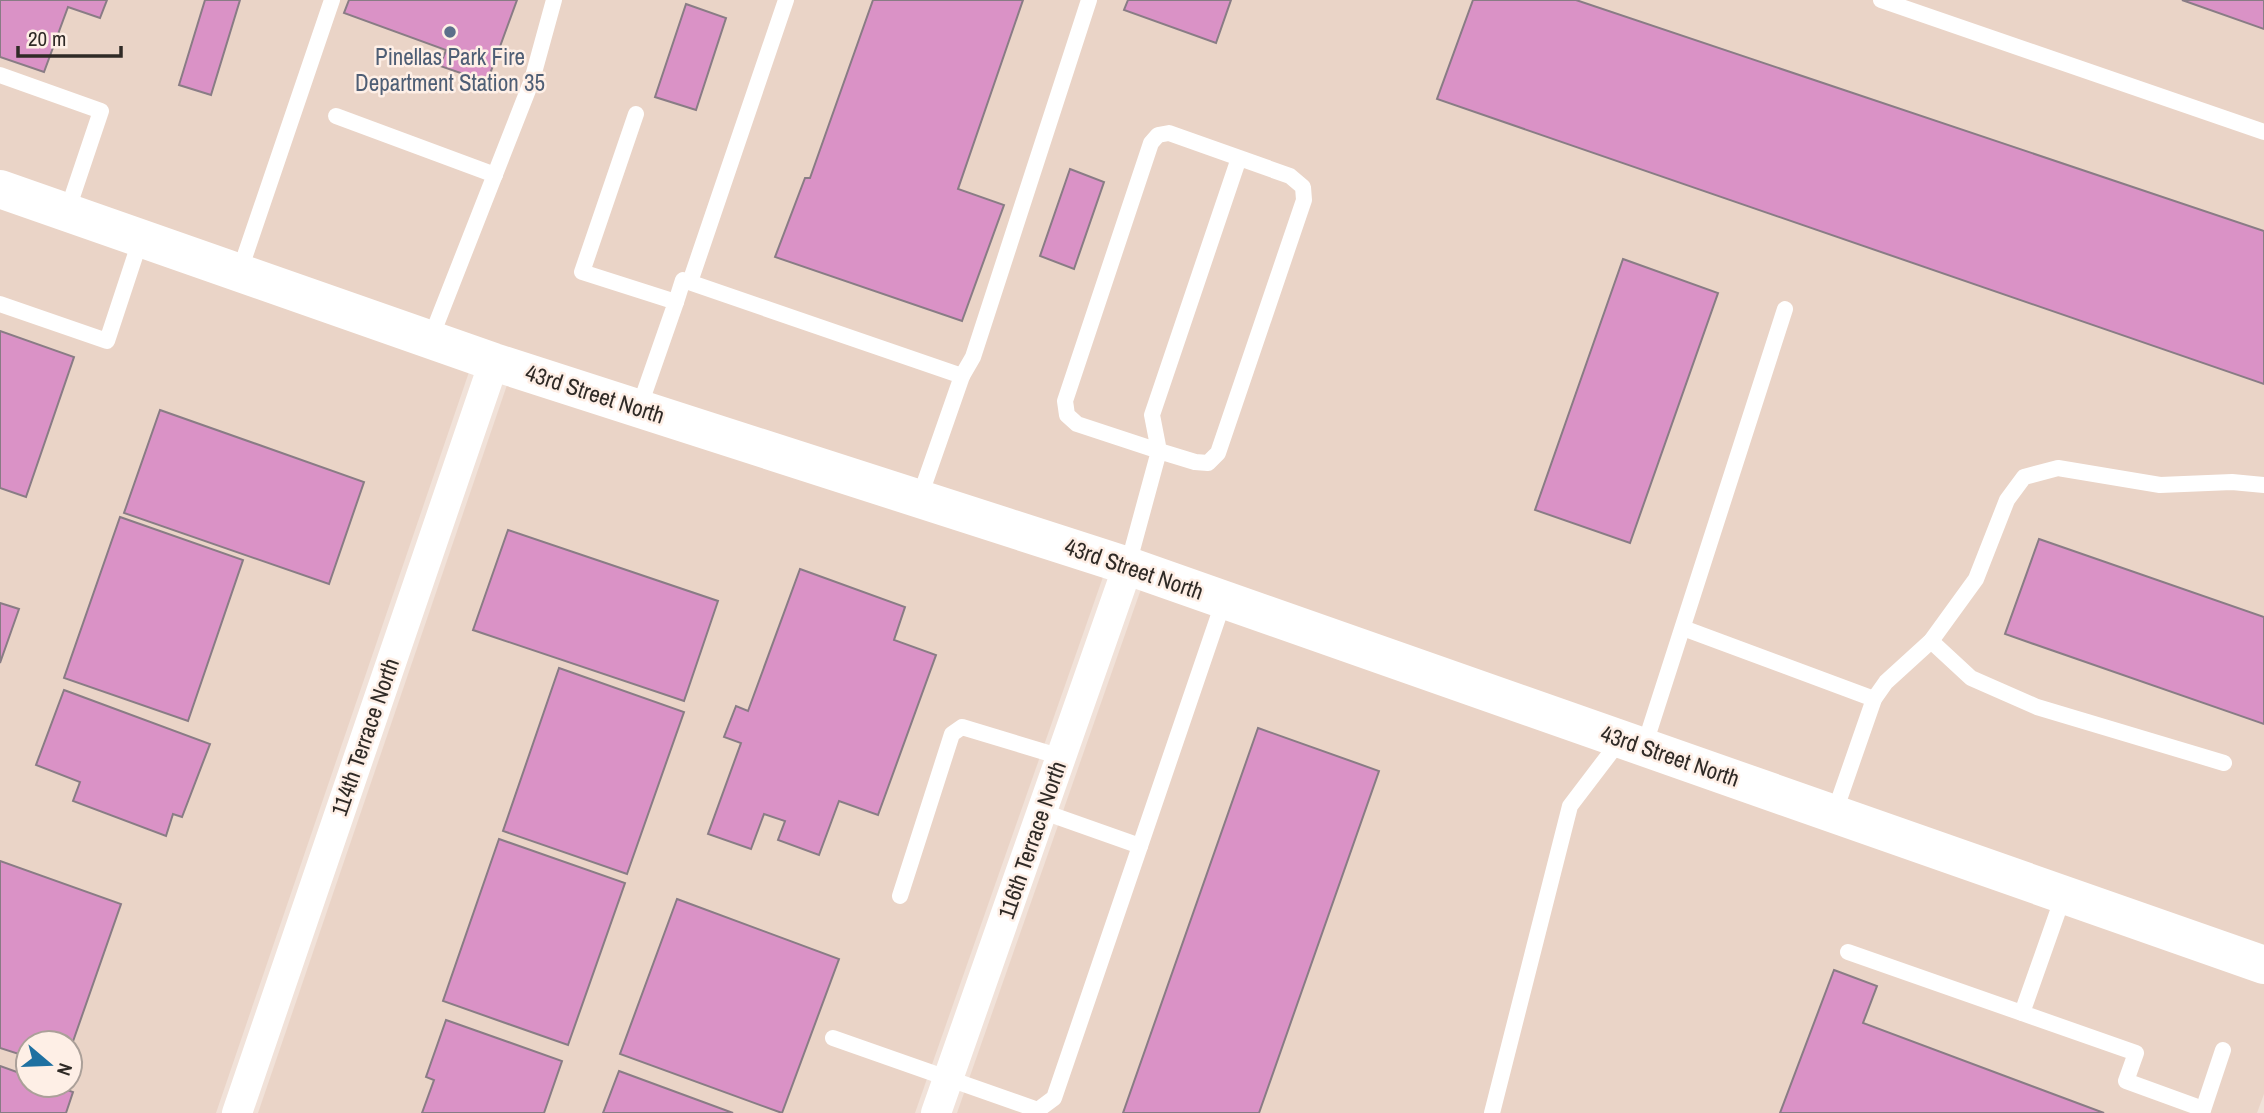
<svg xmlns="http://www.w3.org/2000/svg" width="2264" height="1113" font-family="'Archivo Narrow',sans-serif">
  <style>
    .built { fill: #ead4c7; fill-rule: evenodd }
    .building { fill: #da92c6; stroke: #897c85; stroke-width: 2 }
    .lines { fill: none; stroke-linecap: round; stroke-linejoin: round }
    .lane { stroke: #fff; stroke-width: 16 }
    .street { stroke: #fff; stroke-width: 30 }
    .secondary { stroke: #fff; stroke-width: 38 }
    .service-dot { fill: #5c6f8a; stroke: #feefe6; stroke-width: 2.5 }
    .labels { text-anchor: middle; stroke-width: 5; stroke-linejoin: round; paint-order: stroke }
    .service-label { font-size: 23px; fill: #4e5e75; stroke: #feefe6 }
    .street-label { font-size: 23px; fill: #2f2a26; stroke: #feefe6 }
  </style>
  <rect width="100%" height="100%" fill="#f1e2d9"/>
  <g class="built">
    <polygon points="0,0 2264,0 2264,946 500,345 0,171"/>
    <path d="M0 208 469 372 216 1113H0ZM28 1043H70V1085H28Z"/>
    <polygon points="507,385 1103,577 915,1113 258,1113"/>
    <polygon points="1141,589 2264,983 2264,1094 2257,1113 957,1113"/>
  </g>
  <g class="building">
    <polygon points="0,0 107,0 100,18 68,7 44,72 0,57"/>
    <polygon points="205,0 240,0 211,95 179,85"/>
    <polygon points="349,0 517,0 487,82 440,66 446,50 344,13"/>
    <polygon points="873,0 1023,0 958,189 1004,205 962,321 775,257 805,178 810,178"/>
    <polygon points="1128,0 1231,0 1216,43 1124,10"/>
    <polygon points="1473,0 1576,0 2264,231 2264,384 1437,99"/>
    <polygon points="2182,0 2264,0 2264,29"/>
    <polygon points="686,4 726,18 696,110 655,97"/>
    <polygon points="1070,169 1104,182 1074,269 1040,256"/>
    <polygon points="1623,259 1718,293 1630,543 1535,510"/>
    <polygon points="0,331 74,357 26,497 0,488"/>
    <polygon points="160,410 364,482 329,584 124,513"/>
    <polygon points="120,517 243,560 188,721 64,678"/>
    <polygon points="508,530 718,601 684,701 473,630"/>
    <polygon points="2039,539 2264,617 2264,724 2005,634"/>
    <polygon points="800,569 905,607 894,640 936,655 878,815 839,801 819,855 778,840 785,821 764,814 751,849 708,834 741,743 724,737 736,706 748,711"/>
    <polygon points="0,603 19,609 0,663"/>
    <polygon points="559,668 684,712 627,874 503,831"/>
    <polygon points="64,690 210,744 182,817 173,814 166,836 73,801 80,782 36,765"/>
    <polygon points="1258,728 1379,771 1259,1113 1123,1113"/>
    <polygon points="499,839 625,883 568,1045 443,1001"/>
    <polygon points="0,861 121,904 70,1050 70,1043 28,1043 28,1057 0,1048"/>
    <polygon points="677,899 839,959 782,1113 620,1054"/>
    <polygon points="1834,970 1877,986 1863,1023 2104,1113 1780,1113"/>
    <polygon points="446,1020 562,1061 544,1113 422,1113 434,1080 426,1077"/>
    <polygon points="0,1066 28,1076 28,1085 53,1085 73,1092 66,1113 0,1113"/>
    <polygon points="619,1071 733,1113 603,1113"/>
  </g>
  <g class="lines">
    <g class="lane">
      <polyline points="1881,0 2264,132"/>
      <polyline points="0,75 101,111 67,212"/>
      <polyline points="636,114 582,272 676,302 639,408"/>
      <polyline points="336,116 495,175"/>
      <polyline points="239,273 332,0"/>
      <polyline points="690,282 786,0"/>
      <polyline points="676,302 683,280 962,376 919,499"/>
      <polyline points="0,304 107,341 141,238"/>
      <polyline points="430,340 532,80 554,0"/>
      <polyline points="962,376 973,357 1089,0"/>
      <polyline points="1128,565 1159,451 1077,424 1067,415 1065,401 1151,143 1158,135 1169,133 1290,176 1303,187 1304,200 1218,453 1208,463 1195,462 1159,451 1152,415 1239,158"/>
      <polyline points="1683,628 1874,699"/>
      <polyline points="1931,641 1971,678 2037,707 2224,763"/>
      <polyline points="1644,747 1785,309"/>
      <polyline points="1041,811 1140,846"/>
      <polyline points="1834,814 1874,699 1886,682 1931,641 1976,579 2007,500 2024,477 2058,468 2160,485 2232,482 2264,485"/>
      <polyline points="2064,894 2022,1013 2136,1053 2126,1081 2203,1109"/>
      <polyline points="900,896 952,734 962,727 1061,757"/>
      <polyline points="1848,952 2022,1013"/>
      <polyline points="833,1038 1038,1110 1054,1098 1224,600"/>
      <polyline points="1492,1113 1570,806 1621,739"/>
      <polyline points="2202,1113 2223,1050"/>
    </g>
    <g class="street">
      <polyline points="237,1113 494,362"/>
      <polyline points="936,1113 1128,566"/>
    </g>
    <polyline class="secondary" points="0,189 494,362 1128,566 2264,965"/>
  </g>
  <circle class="service-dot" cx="450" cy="32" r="7"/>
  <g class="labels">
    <g class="service-label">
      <text x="450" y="65">Pinellas Park Fire<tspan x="450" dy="26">Department Station 35</tspan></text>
    </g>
    <g class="street-label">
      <text transform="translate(595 394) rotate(18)" y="8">43rd Street North</text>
      <text transform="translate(1134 569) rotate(19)" y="8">43rd Street North</text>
      <text transform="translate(365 737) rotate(-71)" y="8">114th Terrace North</text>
      <text transform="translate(1670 756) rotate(19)" y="8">43rd Street North</text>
      <text transform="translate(1032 840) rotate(-71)" y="8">116th Terrace North</text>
    </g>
  </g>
  <g transform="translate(49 1064) rotate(109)"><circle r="33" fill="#feefe6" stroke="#aba099" stroke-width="2"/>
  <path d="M0-5L12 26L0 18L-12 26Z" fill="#1e70a1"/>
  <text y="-10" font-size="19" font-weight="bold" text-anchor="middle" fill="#2f2a26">N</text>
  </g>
  <path d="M18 46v10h103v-10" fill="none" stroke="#2f2a26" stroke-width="3.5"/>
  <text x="28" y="46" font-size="21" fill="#2f2a26" stroke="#feefe6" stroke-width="5" paint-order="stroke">20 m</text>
</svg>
